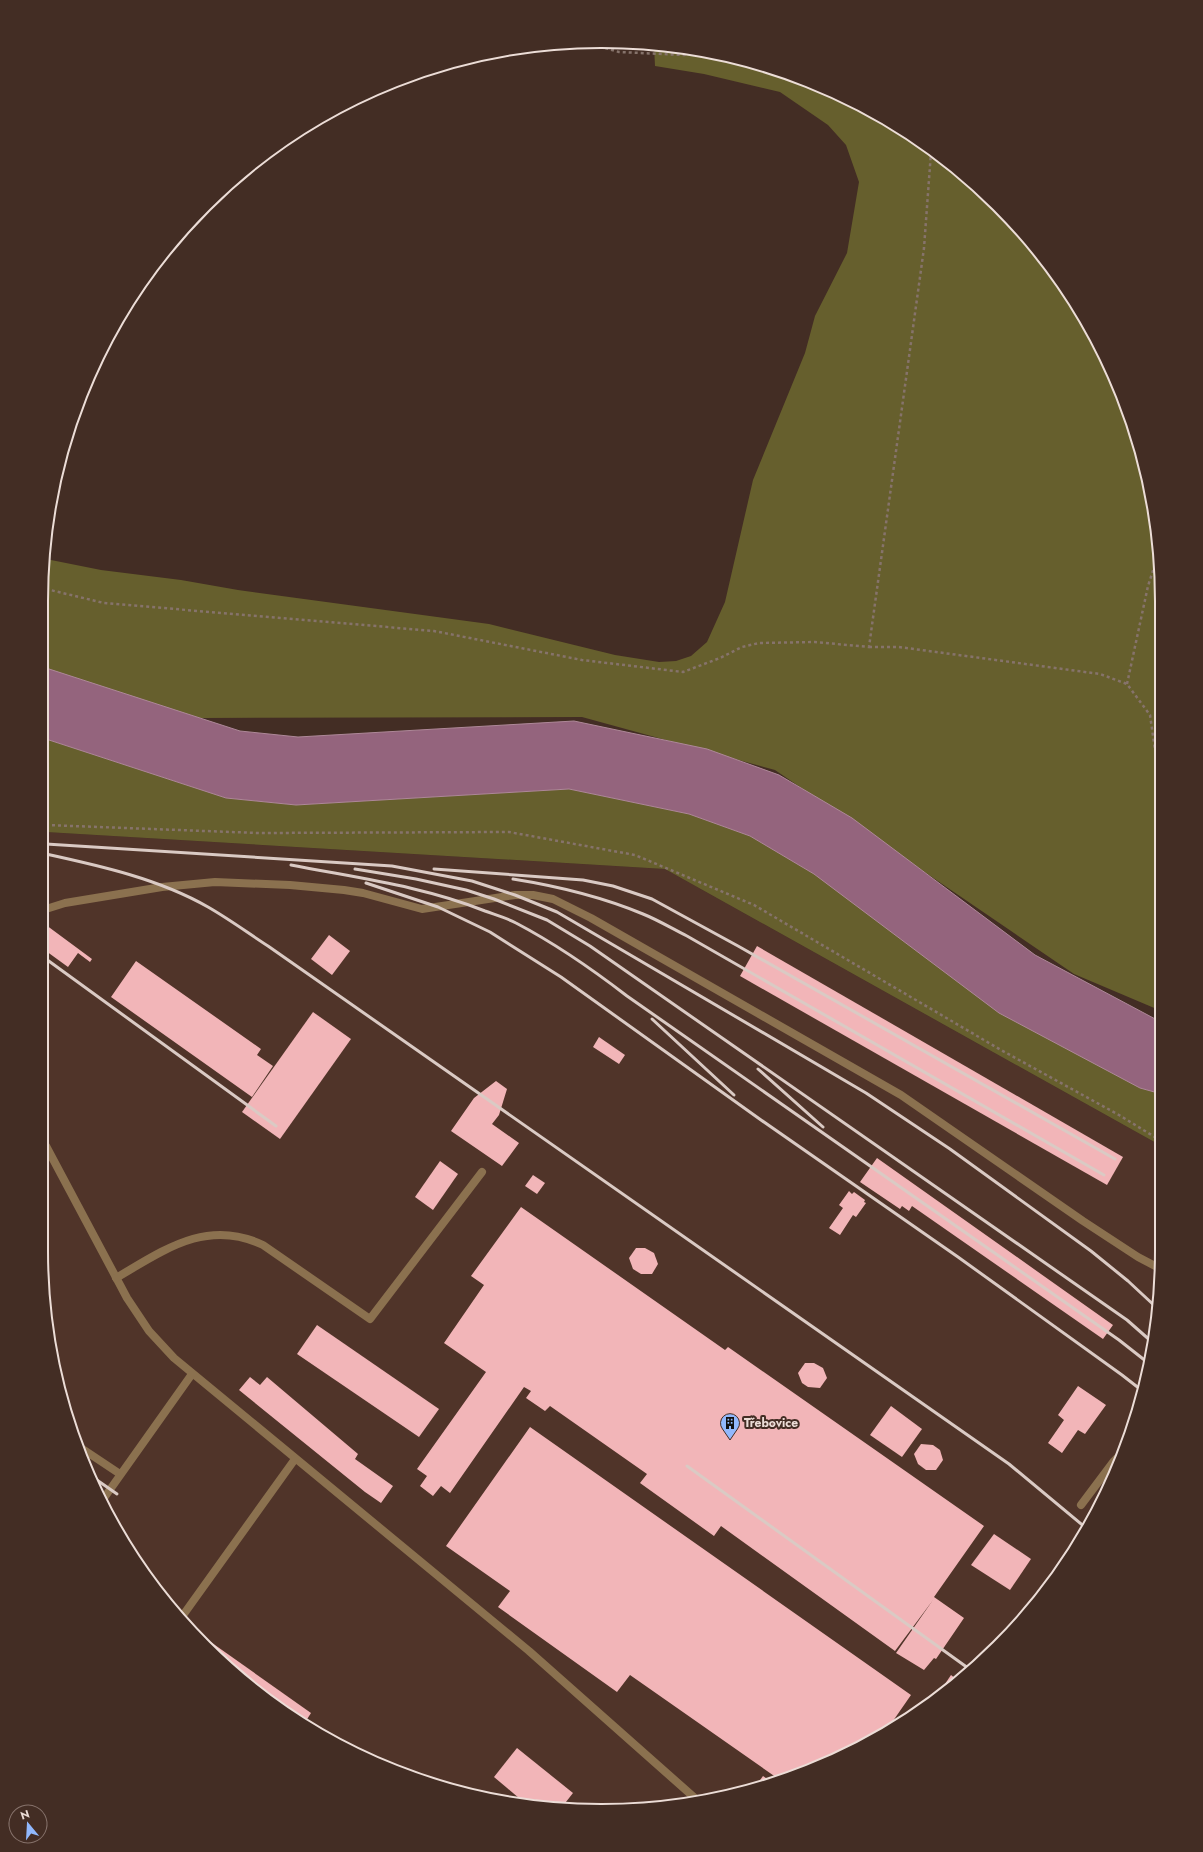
<svg xmlns="http://www.w3.org/2000/svg" width="1203" height="1852" font-family="Jost,sans-serif">
  <style>
    .built { fill: #503429 }
    .forest { fill: #665f2d }
    .water { fill: #94647d; stroke: #ae8898 }
    .building { fill: #f2b5b8 }
    .lines { fill: none; stroke-linecap: round; stroke-linejoin: round }
    .path { stroke: #86736b; stroke-width: 2.5; stroke-dasharray: 3 3; stroke-linecap: butt }
    .service { stroke: #8b714f; stroke-width: 8 }
    .rail { stroke: #dacac4; stroke-width: 3 }
    .labels { text-anchor: middle; stroke-width: 4; stroke-linejoin: round; paint-order: stroke }
    .poi-label { font-size: 12px; font-weight: bold; fill: #ecddd7; stroke: #432d24; text-anchor: start }
    .rim { fill: none; stroke: #ecddd7; stroke-width: 2 }
  </style>
  <rect width="100%" height="100%" fill="#432d24"/>
  <polygon class="built" points="46,832 665,869 1158,1144 1157,1323 1119,1465 1068,1562 1023,1620 913,1717 816,1768 747,1792 601,1811 492,1800 421,1781 321,1736 260,1695 205,1647 136,1562 71,1430 46,1324"/>
  <g class="forest">
    <polygon points="654,45 674,46 781,71 882,116 971,180 1046,260 1104,354 1143,457 1161,565 1159,1010 1074,974 775,770 582,717 201,718 155,715 46,683 46,559 101,570 181,580 238,590 489,624 615,655 659,662 676,661 691,656 707,642 725,602 753,480 805,353 815,316 847,253 859,182 846,145 828,125 780,92 704,74 655,66"/>
    <polygon points="46,739 226,798 296,805 569,789 689,814 750,836 814,874 1140,1088 1158,1093 1158,1144 665,869 46,832"/>
  </g>
  <polygon class="water" points="46,668 240,731 298,737 574,721 707,749 779,775 852,818 1035,955 1159,1021 1158,1093 1140,1088 999,1013 814,874 750,836 689,814 569,789 296,805 226,798 46,739"/>
  <g class="building">
    <polygon points="46,925 92,959 90,962 78,953 68,967 46,951"/>
    <polygon points="329,935 350,951 332,975 311,959"/>
    <polygon points="757,946 1123,1157 1107,1185 740,976"/>
    <polygon points="136,961 261,1049 257,1055 273,1066 252,1097 111,997"/>
    <polygon points="313,1012 351,1039 280,1139 242,1112"/>
    <polygon points="599,1037 625,1055 619,1064 593,1047"/>
    <polygon points="496,1081 507,1089 499,1115 492,1124 519,1143 502,1166 451,1131 474,1098"/>
    <polygon points="877,1158 1113,1325 1103,1339 912,1206 909,1211 902,1206 900,1209 860,1182"/>
    <polygon points="440,1161 458,1174 433,1210 415,1197"/>
    <polygon points="533,1175 545,1183 537,1194 525,1186"/>
    <polygon points="849,1191 852,1194 854,1192 865,1200 864,1202 866,1203 856,1217 853,1215 840,1235 829,1228 843,1208 839,1205"/>
    <polygon points="521,1207 725,1350 728,1347 984,1526 934,1597 964,1618 936,1659 934,1658 924,1670 896,1653 933,1600 895,1651 721,1526 714,1536 640,1483 647,1474 550,1406 545,1411 526,1398 531,1391 524,1387 450,1493 441,1486 433,1496 420,1486 427,1476 417,1469 486,1372 444,1343 484,1285 471,1276"/>
    <polygon points="636,1248 645,1248 654,1253 658,1264 652,1274 641,1274 633,1269 629,1258"/>
    <polygon points="317,1325 439,1409 419,1437 297,1354"/>
    <polygon points="805,1363 814,1363 823,1368 827,1378 820,1388 808,1387 802,1383 798,1373"/>
    <polygon points="250,1377 260,1385 267,1377 358,1454 355,1459 393,1486 381,1503 365,1492 239,1390"/>
    <polygon points="1078,1386 1106,1405 1085,1434 1078,1430 1062,1453 1048,1443 1064,1420 1058,1415"/>
    <polygon points="891,1406 922,1429 902,1457 870,1435"/>
    <polygon points="530,1427 911,1695 886,1731 816,1768 780,1780 630,1675 617,1692 498,1607 510,1591 446,1546"/>
    <polygon points="921,1444 933,1445 940,1450 943,1460 936,1470 926,1470 918,1464 914,1454"/>
    <polygon points="994,1534 1031,1559 1010,1590 971,1565"/>
    <polygon points="205,1638 311,1713 304,1724 260,1695 205,1647 202,1643"/>
    <polygon points="951,1675 956,1679 948,1686 945,1684"/>
    <polygon points="517,1748 573,1793 562,1807 526,1804 494,1777"/>
    <polygon points="763,1776 773,1783 753,1790"/>
  </g>
  <g class="lines">
    <g class="path">
      <polyline points="588,43 619,52 684,55 706,53"/>
      <polyline points="46,589 104,603 434,631 582,660 683,672 720,658 742,647 759,643 815,642 869,647 924,248 931,152"/>
      <polyline points="869,647 899,647 1100,674 1127,684 1150,715 1160,785"/>
      <polyline points="1127,684 1148,586 1159,552"/>
      <polyline points="46,825 258,833 509,832 635,855 754,905 1001,1050 1119,1115 1158,1139"/>
    </g>
    <g class="service">
      <polyline points="46,909 65,903 162,887 215,882 290,885 344,890 363,893 422,909 515,895 533,895 553,899 591,918 901,1095 1083,1221 1138,1257 1157,1267"/>
      <polyline points="46,1146 127,1298 149,1331 174,1358 529,1651 696,1799"/>
      <path d="M116 1278C164 1250 207 1218 263 1245L370 1319 482 1172"/>
      <polyline points="78,1446 120,1474"/>
      <polyline points="104,1498 192,1374"/>
      <polyline points="1081,1505 1114,1461 1123,1452"/>
      <polyline points="181,1618 295,1459"/>
    </g>
    <g class="rail">
      <polyline points="46,844 392,866 472,881 515,895 557,912 866,1093 950,1149 1091,1251 1128,1281 1157,1308"/>
      <path d="M46 854C101 866 159 879 208 907 229 919 248 933 268 946L1009 1464 1086 1528"/>
      <path d="M291 865C357 878 423 886 485 911 496 915 507 918 516 923 556 944 592 969 627 996L1119 1340 1147 1362"/>
      <polyline points="355,869 416,879 466,890 494,899 547,920 590,946 1127,1320 1152,1342"/>
      <polyline points="434,869 583,880 613,886 652,899 738,946 1115,1159"/>
      <path d="M513 879C557 886 602 897 643 914 658 920 673 929 687 936L1104 1175"/>
      <polyline points="366,883 438,907 490,932 561,977 761,1120 958,1257 1122,1375 1140,1389"/>
      <polyline points="46,959 276,1126"/>
      <polyline points="652,1019 734,1095"/>
      <polyline points="758,1069 823,1127"/>
      <polyline points="687,1466 968,1668"/>
      <polyline points="94,1478 117,1494"/>
    </g>
  </g>
  <defs>
    <g id="building-pin" transform="scale(1)"><path d="M0 17L-7.5 6A9.5 9.5 0 1 1 7.5 6Z" fill="#91b8fd" stroke="#432d24"/><path d="M-4-6H4V6H1V3H-1V6H-4ZM-2.5-4.3h1.7v1.8h-1.7ZM.8-4.3h1.7v1.8H.8ZM-2.5-1h1.7V.8h-1.7ZM.8-1h1.7V.8H.8Z" fill="#111"/></g>
  </defs>
  <g fill-rule="evenodd">
    <use href="#building-pin" x="730" y="1423"/>
  </g>
  <g class="labels">
    <g class="poi-label">
      <text x="744" y="1427">Třebovice</text>
    </g>
  </g>
  <path d="M0 0H1203V1852H0ZM601 48H602A553 553 0 0 1 1155 601V1251A553 553 0 0 1 602 1804H601A553 553 0 0 1 48 1251V601A553 553 0 0 1 601 48Z" fill="#432d24" fill-rule="evenodd"/>
  <path class="rim" d="M601 48H602A553 553 0 0 1 1155 601V1251A553 553 0 0 1 602 1804H601A553 553 0 0 1 48 1251V601A553 553 0 0 1 601 48Z"/>
  <g transform="translate(28 1824) rotate(342)"><circle r="19" fill="#432d24" stroke="#87736c"/>
  <path d="M0-3L7 15L0 10L-7 15Z" fill="#91b8fd"/>
  <text y="-6" font-size="11" font-weight="bold" text-anchor="middle" fill="#ecddd7">N</text>
  </g>
</svg>
